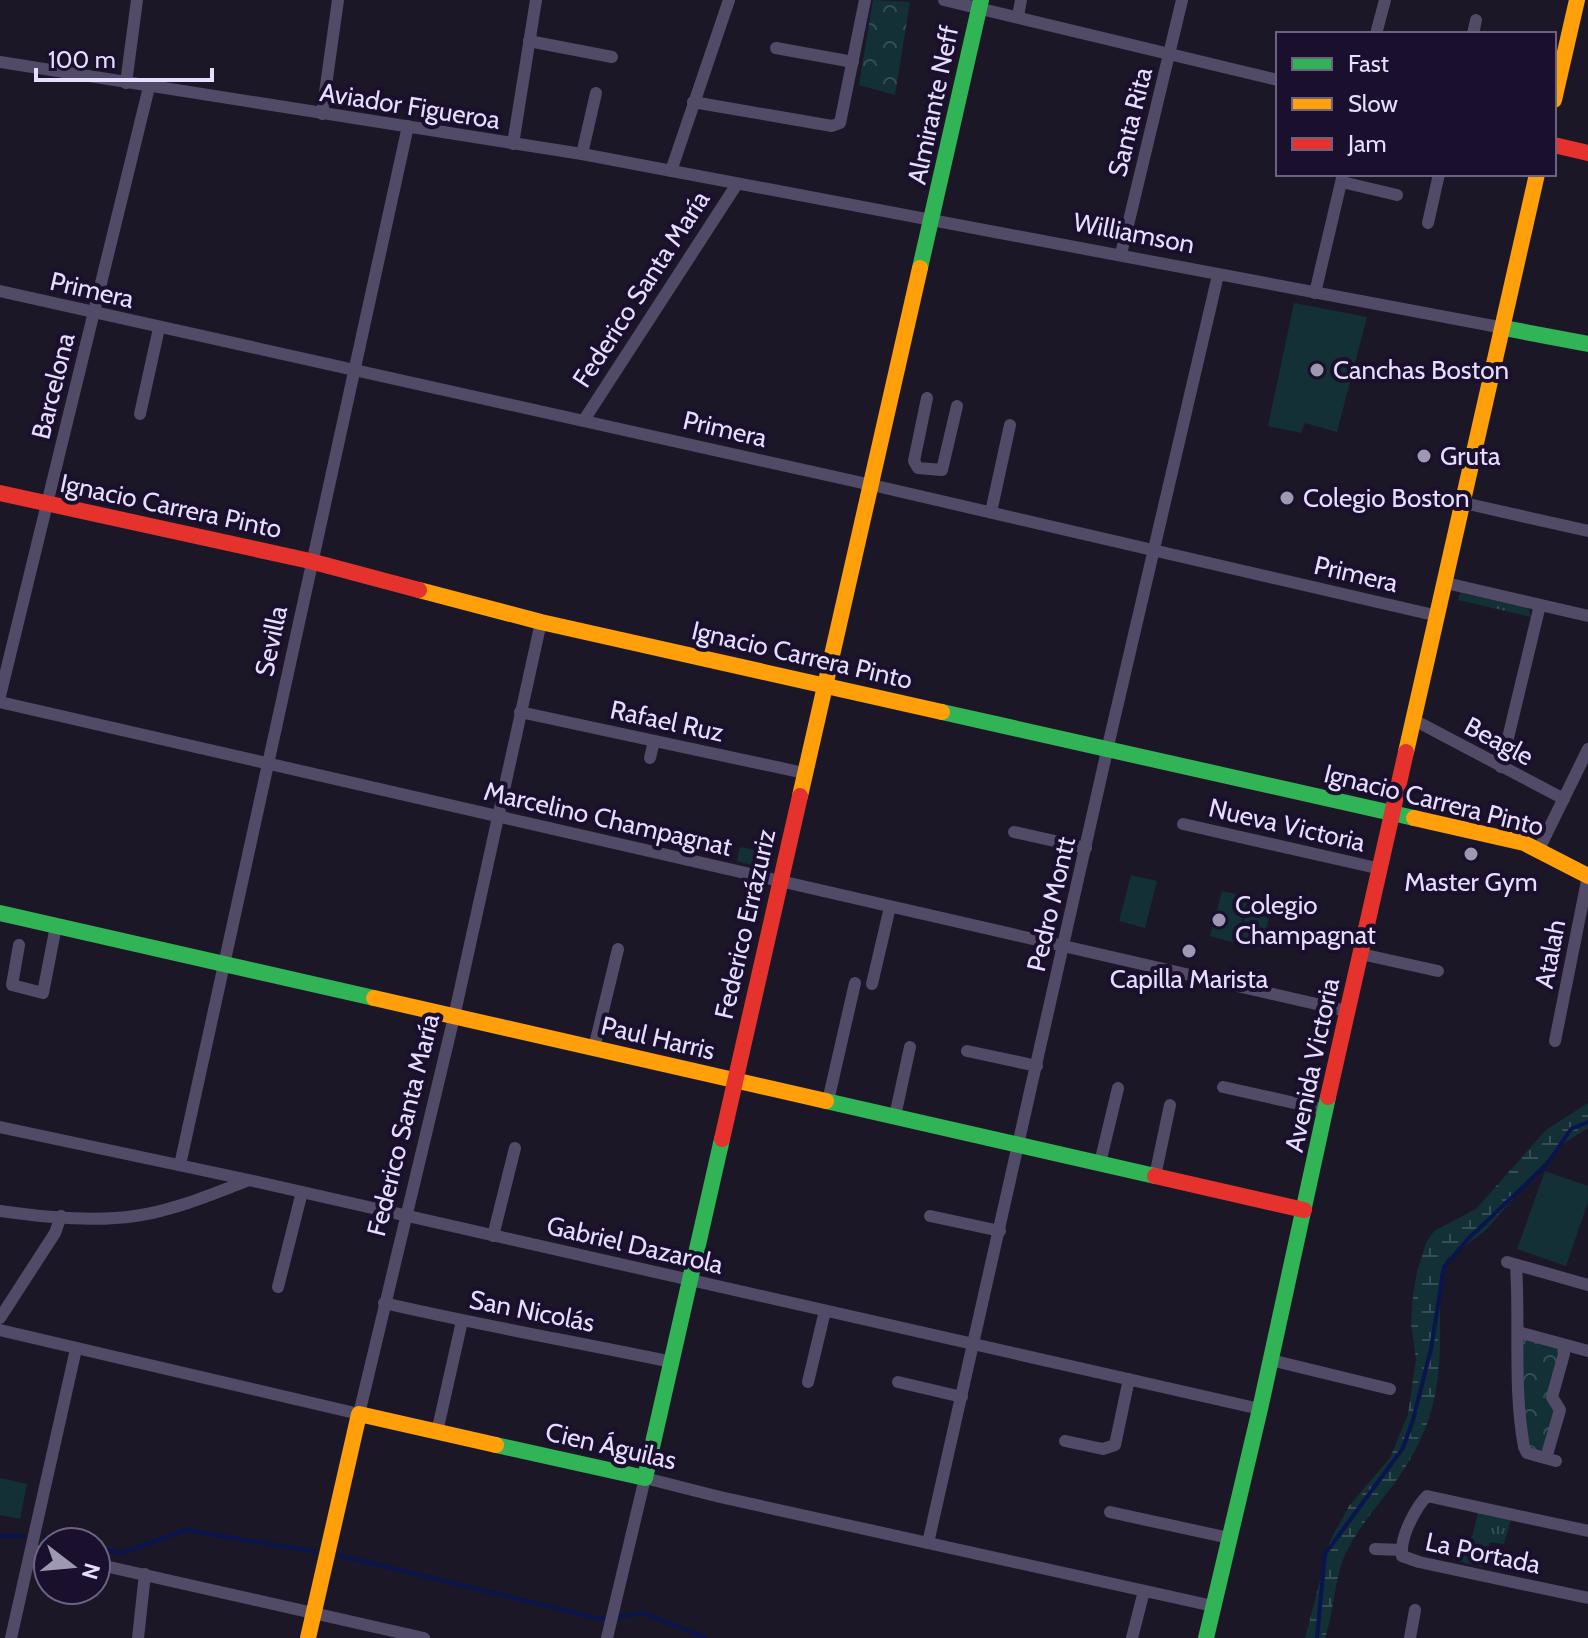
<svg xmlns="http://www.w3.org/2000/svg" width="1588" height="1638" font-family="Cabin,sans-serif">
  <style>
    .grass { fill: url(#grass-tufts) }
    .wetland { fill: url(#wetland-marsh) }
    .park { fill: url(#park-crowns) }
    .pitch { fill: #133037 }
    .lines { fill: none; stroke-linecap: round; stroke-linejoin: round }
    .stream { stroke: #09154c; stroke-width: 4 }
    .street { stroke: #524b68; stroke-width: 12 }
    .fast { stroke: #30b455; stroke-width: 16 }
    .slow { stroke: #ff9f0a; stroke-width: 16 }
    .jam { stroke: #e5322d; stroke-width: 16 }
    .poi-dot { fill: #9f98b3; stroke: #1a102e; stroke-width: 3 }
    .labels { text-anchor: middle; stroke-width: 8; stroke-linejoin: round; paint-order: stroke }
    .street-label { font-size: 26px; fill: #e6ddff; stroke: #1a102e }
    .poi-label { font-size: 26px; fill: #e6ddff; stroke: #1a102e; text-anchor: start }
  </style>
  <defs>
    <pattern id="grass-tufts" width="24" height="20" patternUnits="userSpaceOnUse" patternTransform="scale(2)"><rect width="24" height="20" fill="#133037"/><path d="M3 7l-1-3M5 7V3M7 7l1-3M15 17l-1-3M17 17v-4M19 17l1-3" fill="none" stroke="#354e55"/></pattern>
    <pattern id="wetland-marsh" width="20" height="14" patternUnits="userSpaceOnUse" patternTransform="scale(2)"><rect width="20" height="14" fill="#133037"/><path d="M1 5h8M5 5V1M11 12h8M15 12V8" fill="none" stroke="#354e55"/></pattern>
    <pattern id="park-crowns" width="20" height="18" patternUnits="userSpaceOnUse" patternTransform="scale(2)"><rect width="20" height="18" fill="#133037"/><path d="M2 6a3 3 0 1 1 6 0M12 15a3 3 0 1 1 6 0" fill="none" stroke="#354e55"/></pattern>
  </defs>
  <rect width="100%" height="100%" fill="#1c1727"/>
  <g class="grass">
    <polygon points="1460,593 1528,608 1531,617 1458,600"/>
    <polygon points="740,847 772,854 768,869 737,861"/>
    <polygon points="1478,1513 1511,1519 1504,1544 1490,1542 1483,1567 1457,1561 1464,1537 1472,1537"/>
  </g>
  <path class="wetland" d="M1588 1103V1128L1558 1147 1486 1230 1447 1259 1440 1275C1439 1350 1448 1402 1404 1469 1386 1498 1359 1523 1345 1555 1335 1576 1334 1612 1325 1638H1305L1331 1539 1349 1506 1390 1458 1408 1414 1416 1359 1411 1324 1413 1295 1417 1272 1426 1243 1434 1231 1476 1209 1546 1130Z"/>
  <g class="park">
    <polygon points="873,0 910,2 895,95 859,85"/>
    <polygon points="1523,1338 1560,1348 1557,1410 1541,1453 1530,1449 1519,1384"/>
  </g>
  <g class="pitch">
    <polygon points="1294,303 1367,317 1337,432 1305,423 1301,433 1268,426"/>
    <polygon points="1131,875 1157,881 1145,928 1119,921"/>
    <polygon points="1222,891 1248,897 1236,943 1210,936"/>
    <polygon points="1250,897 1273,903 1261,949 1238,943"/>
    <polygon points="1545,1171 1588,1186 1588,1202 1566,1266 1517,1249"/>
    <polygon points="0,1478 27,1484 20,1519 0,1515"/>
  </g>
  <g class="lines">
    <g class="stream">
      <polyline points="0,1536 23,1536"/>
      <polyline points="46,1538 64,1542"/>
      <polyline points="96,1548 122,1553 186,1530 317,1552"/>
      <polyline points="338,1555 600,1619 608,1618"/>
      <polyline points="616,1617 644,1613 706,1638"/>
      <polyline points="1317,1638 1325,1554 1403,1448 1413,1420 1431,1349 1444,1267 1468,1239 1548,1163 1571,1129 1588,1122"/>
    </g>
    <g class="street">
      <polyline points="944,0 1278,80"/>
      <polyline points="1018,16 1021,0"/>
      <polyline points="1376,34 1385,0"/>
      <polyline points="1473,34 1476,20"/>
      <polyline points="529,41 612,57"/>
      <polyline points="776,48 853,62"/>
      <polyline points="0,62 582,154 1504,328"/>
      <polyline points="126,83 137,0"/>
      <polyline points="693,102 832,126 840,123 865,0"/>
      <polyline points="322,114 338,0"/>
      <polyline points="513,144 536,0"/>
      <polyline points="582,154 596,93"/>
      <polyline points="671,171 729,0"/>
      <polyline points="1342,182 1397,195"/>
      <polyline points="1428,223 1439,174"/>
      <polyline points="1121,254 1182,0"/>
      <polyline points="0,291 885,488 1438,616"/>
      <polyline points="1315,293 1343,174"/>
      <polyline points="927,398 914,461 918,468 942,470 957,406"/>
      <polyline points="140,414 159,328"/>
      <polyline points="584,420 737,184"/>
      <polyline points="1464,503 1588,531"/>
      <polyline points="991,512 1010,425"/>
      <polyline points="1446,583 1588,616"/>
      <polyline points="0,696 149,87"/>
      <polyline points="0,702 1347,1011"/>
      <polyline points="520,712 804,773"/>
      <polyline points="1414,720 1564,799"/>
      <polyline points="650,758 654,741"/>
      <polyline points="1501,767 1540,605"/>
      <polyline points="1183,824 1381,869"/>
      <polyline points="1014,832 1086,848"/>
      <polyline points="1539,849 1588,749"/>
      <polyline points="19,945 12,985 43,993 56,926"/>
      <polyline points="1361,954 1438,971"/>
      <polyline points="872,984 890,907"/>
      <polyline points="1555,1041 1588,876"/>
      <polyline points="594,1048 618,949"/>
      <polyline points="967,1051 1037,1066"/>
      <polyline points="1223,1087 1326,1110"/>
      <polyline points="828,1101 855,983"/>
      <polyline points="895,1116 910,1047"/>
      <polyline points="0,1127 249,1180 1260,1409"/>
      <polyline points="1100,1163 1118,1088"/>
      <polyline points="180,1165 408,126"/>
      <polyline points="1155,1176 1170,1105"/>
      <path d="M0 1211C41 1217 94 1222 135 1216 173 1211 212 1194 247 1181"/>
      <polyline points="930,1216 1000,1231"/>
      <polyline points="493,1236 515,1148"/>
      <polyline points="1507,1262 1588,1285"/>
      <path d="M1516 1265C1520 1326 1513 1387 1524 1447L1527 1453 1556 1461"/>
      <polyline points="278,1287 302,1192"/>
      <path d="M384 1303C479 1325 576 1342 672 1362"/>
      <polyline points="0,1318 55,1233 61,1216"/>
      <polyline points="0,1330 359,1414 454,1017 541,622"/>
      <polyline points="1518,1332 1588,1351"/>
      <polyline points="1271,1360 1390,1389"/>
      <polyline points="808,1382 825,1311"/>
      <polyline points="898,1382 962,1397"/>
      <polyline points="437,1432 462,1321"/>
      <polyline points="1065,1441 1103,1449 1115,1445 1129,1379"/>
      <polyline points="1546,1458 1560,1410 1552,1397 1564,1354 1563,1345"/>
      <polyline points="1110,1512 1229,1538"/>
      <polyline points="928,1543 1111,733 1218,275"/>
      <polyline points="1375,1549 1402,1550"/>
      <polyline points="32,1550 48,1553"/>
      <path d="M1402 1550C1402 1534 1416 1507 1427 1496L1588 1531"/>
      <polyline points="1402,1550 1402,1556 1419,1562 1588,1598"/>
      <polyline points="96,1564 424,1638"/>
      <polyline points="11,1638 76,1349"/>
      <polyline points="138,1638 145,1574"/>
      <polyline points="607,1638 645,1478 720,1497 1213,1606"/>
      <polyline points="1132,1638 1144,1591"/>
      <polyline points="1410,1638 1415,1610"/>
    </g>
    <g class="fast">
      <polyline points="920,268 981,0"/>
      <polyline points="1504,328 1588,344"/>
      <polyline points="942,712 1414,818"/>
      <polyline points="0,913 374,998"/>
      <polyline points="826,1101 1155,1176"/>
      <polyline points="496,1445 645,1478 722,1139"/>
      <polyline points="1206,1638 1260,1409 1328,1097"/>
    </g>
    <g class="slow">
      <polyline points="1554,100 1577,0"/>
      <polyline points="419,590 541,622 942,712"/>
      <polyline points="1406,752 1537,174"/>
      <polyline points="800,796 920,268"/>
      <polyline points="1414,818 1524,843 1588,876"/>
      <polyline points="374,998 826,1101"/>
      <polyline points="308,1638 359,1414 496,1445"/>
    </g>
    <g class="jam">
      <polyline points="1554,145 1588,153"/>
      <polyline points="0,493 310,561 419,590"/>
      <polyline points="1328,1097 1406,752"/>
      <polyline points="722,1139 800,796"/>
      <polyline points="1155,1176 1304,1210"/>
    </g>
  </g>
  <g class="poi-dot">
    <circle cx="1317" cy="370" r="8"/>
    <circle cx="1424" cy="456" r="8"/>
    <circle cx="1287" cy="498" r="8"/>
    <circle cx="1471" cy="854" r="8"/>
    <circle cx="1219" cy="920" r="8"/>
    <circle cx="1189" cy="951" r="8"/>
  </g>
  <g class="labels">
    <g class="street-label">
      <text transform="translate(933 105) rotate(-78)" y="9">Almirante Neff</text>
      <text transform="translate(410 106) rotate(9)" y="9">Aviador Figueroa</text>
      <text transform="translate(1130 122) rotate(-76)" y="9">Santa Rita</text>
      <text transform="translate(1134 233) rotate(11)" y="9">Williamson</text>
      <text transform="translate(641 289) rotate(-57)" y="9">Federico Santa María</text>
      <text transform="translate(92 290) rotate(13)" y="9">Primera</text>
      <text transform="translate(53 386) rotate(-76)" y="9">Barcelona</text>
      <text transform="translate(725 429) rotate(13)" y="9">Primera</text>
      <text transform="translate(171 506) rotate(12)" y="9">Ignacio Carrera Pinto</text>
      <text transform="translate(1356 574) rotate(13)" y="9">Primera</text>
      <text transform="translate(271 641) rotate(-78)" y="9">Sevilla</text>
      <text transform="translate(802 655) rotate(13)" y="9">Ignacio Carrera Pinto</text>
      <text transform="translate(667 721) rotate(12)" y="9">Rafael Ruz</text>
      <text transform="translate(1499 741) rotate(28)" y="9">Beagle</text>
      <text transform="translate(1434 800) rotate(14)" y="9">Ignacio Carrera Pinto</text>
      <text transform="translate(608 819) rotate(13)" y="9">Marcelino Champagnat</text>
      <text transform="translate(1287 825) rotate(13)" y="9">Nueva Victoria</text>
      <text transform="translate(1051 904) rotate(-77)" y="9">Pedro Montt</text>
      <text transform="translate(745 924) rotate(-77)" y="9">Federico Errázuriz</text>
      <text transform="translate(1550 954) rotate(-79)" y="9">Atalah</text>
      <text transform="translate(658 1038) rotate(13)" y="9">Paul Harris</text>
      <text transform="translate(1312 1065) rotate(-78)" y="9">Avenida Victoria</text>
      <text transform="translate(403 1125) rotate(-76)" y="9">Federico Santa María</text>
      <text transform="translate(635 1245) rotate(13)" y="9">Gabriel Dazarola</text>
      <text transform="translate(532 1311) rotate(11)" y="9">San Nicolás</text>
      <text transform="translate(611 1446) rotate(13)" y="9">Cien Águilas</text>
      <text transform="translate(1483 1553) rotate(12)" y="9">La Portada</text>
    </g>
    <g class="poi-label">
      <text x="1333" y="379">Canchas Boston</text>
      <text x="1440" y="465">Gruta</text>
      <text x="1303" y="507">Colegio Boston</text>
      <text x="1471" y="891" text-anchor="middle">Master Gym</text>
      <text x="1235" y="914">Colegio<tspan x="1235" dy="30">Champagnat</tspan></text>
      <text x="1189" y="988" text-anchor="middle">Capilla Marista</text>
    </g>
  </g>
  <rect x="1276" y="32" width="280" height="144" fill="#1a102e" stroke="#6c6282" stroke-width="2"/>
  <rect x="1292" y="58" width="40" height="12" fill="#30b455" stroke="#6c6282" stroke-width="2"/>
  <text x="1348" y="72" font-size="24" fill="#e6ddff">Fast</text>
  <rect x="1292" y="98" width="40" height="12" fill="#ff9f0a" stroke="#6c6282" stroke-width="2"/>
  <text x="1348" y="112" font-size="24" fill="#e6ddff">Slow</text>
  <rect x="1292" y="138" width="40" height="12" fill="#e5322d" stroke="#6c6282" stroke-width="2"/>
  <text x="1348" y="152" font-size="24" fill="#e6ddff">Jam</text>
  <g transform="translate(72 1566) rotate(106)"><circle r="38" fill="#1a102e" stroke="#6c6282" stroke-width="2"/>
  <path d="M0-6L14 30L0 20L-14 30Z" fill="#9f98b3"/>
  <text y="-12" font-size="22" font-weight="bold" text-anchor="middle" fill="#e6ddff">N</text>
  </g>
  <path d="M36 68v12h176v-12" fill="none" stroke="#e6ddff" stroke-width="4"/>
  <text x="48" y="68" font-size="24" fill="#e6ddff" stroke="#1a102e" stroke-width="6" paint-order="stroke">100 m</text>
</svg>
